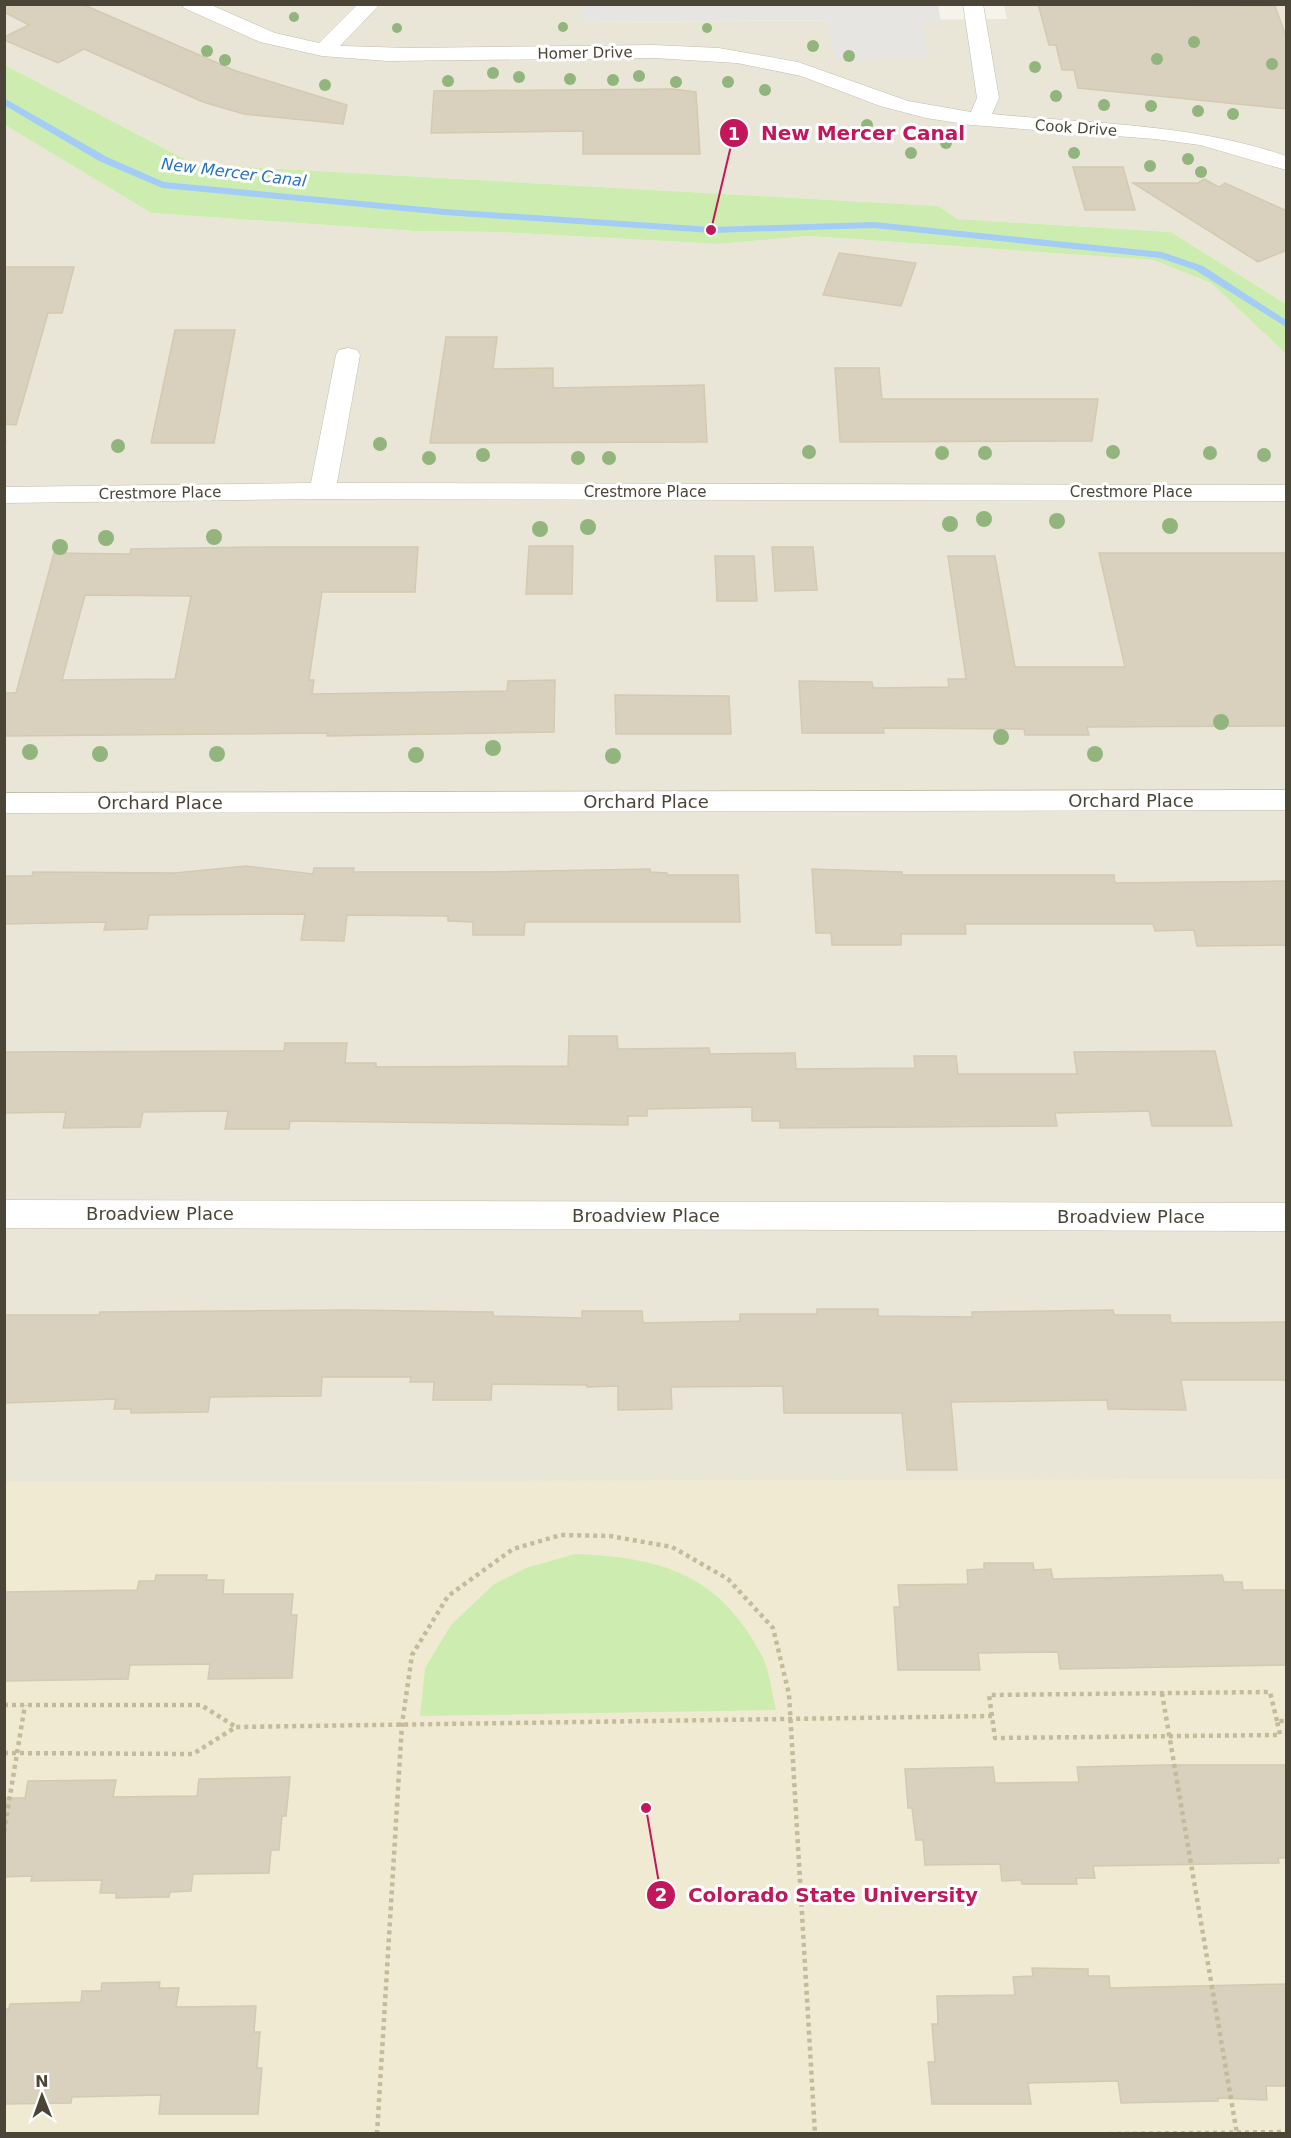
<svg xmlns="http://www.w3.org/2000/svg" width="1291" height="2138" font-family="'DejaVu Sans',sans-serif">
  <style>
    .residential { fill: #eae6d7 }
    .education { fill: #f0ead3 }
    .green { fill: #cdedb0 }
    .parking { fill: #e7e5e1 }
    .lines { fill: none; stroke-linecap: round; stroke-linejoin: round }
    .stream { fill: #a3cdf6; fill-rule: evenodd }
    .building { fill: #d9d0be; stroke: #d4c9b1; stroke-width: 1.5; fill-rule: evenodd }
    .minor-casing { stroke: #c2bcab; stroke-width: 1 }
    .path-far1 { stroke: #c5ba9b; stroke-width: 3; stroke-dasharray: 2 2; stroke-linecap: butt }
    .path { stroke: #c5ba9b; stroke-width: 4.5; stroke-dasharray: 4 4; stroke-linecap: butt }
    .minor { fill: #fff; fill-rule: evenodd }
    .tree { fill: #92b57d }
    .labels { text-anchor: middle; stroke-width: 6; stroke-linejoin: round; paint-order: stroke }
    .far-street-label { font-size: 15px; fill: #4b4537; stroke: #fff }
    .far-water-label { font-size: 16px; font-style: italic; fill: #2673c0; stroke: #fff }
    .street-label { font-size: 18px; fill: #4b4537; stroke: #fff }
    .leader { fill: none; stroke: #c2185b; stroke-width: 2 }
    .callout-dot { fill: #c2185b; stroke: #fff; stroke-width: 2 }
    .mark-label { font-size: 18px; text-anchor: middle; font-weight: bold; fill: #fff }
    .callout-label { font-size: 20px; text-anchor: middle; font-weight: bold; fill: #c2185b; stroke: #fff; stroke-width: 6; stroke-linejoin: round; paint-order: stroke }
  </style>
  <rect width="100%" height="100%" fill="#f6f3ea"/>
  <g class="residential">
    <polygon points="581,4 581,22 1007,19 1004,5 1286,5 1286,304 1171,232 958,219 938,206 194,164 5,65 4,5"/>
    <polygon points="5,125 151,213 414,231 498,232 718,244 809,236 1153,260 1211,283 1286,354 1286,2133 5,2134"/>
  </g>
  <polygon class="education" points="1286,1479 1286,2133 5,2133 4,1482"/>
  <g class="green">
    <polygon points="5,65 194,164 938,206 958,219 1171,232 1286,304 1286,354 1211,283 1153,260 809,236 718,244 498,232 414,231 151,213 5,125"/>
    <path d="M575 1554C661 1557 720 1574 762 1656 770 1672 772 1693 776 1710L420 1716 425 1668 451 1625 494 1584 526 1568Z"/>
  </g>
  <polygon class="parking" points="581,4 938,4 941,22 923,22 929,58 835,59 827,20 581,22"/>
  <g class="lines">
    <polygon class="stream" points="4,98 107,157 164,182 445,209 711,227 874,222 1162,252 1203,266 1286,320 1286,327 1195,270 1160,258 874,228 711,233 445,215 162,188 99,161 4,105"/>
  </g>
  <g class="building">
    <polygon points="4,4 82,4 236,71 347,105 343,124 244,114 203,102 84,49 58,63 4,40 4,37 29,25 4,12"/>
    <polygon points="1038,4 1275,6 1287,39 1287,109 1078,88 1074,70 1062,70 1056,45 1049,45"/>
    <polygon points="672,89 696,92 700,154 583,154 583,131 431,133 434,91"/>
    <polygon points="1073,167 1123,167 1135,210 1085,210"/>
    <polygon points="1204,179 1219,187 1225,183 1287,211 1287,250 1258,262 1133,183 1198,183"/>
    <polygon points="839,253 916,263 901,306 823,295"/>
    <polygon points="4,267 74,267 62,313 48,313 16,425 4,424"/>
    <polygon points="175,330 235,330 214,443 151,443"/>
    <polygon points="446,337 497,337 493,369 553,368 553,388 704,385 707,442 430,443"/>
    <polygon points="835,368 879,368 882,399 1098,399 1092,441 840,442"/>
    <polygon points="529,546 573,546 572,594 526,594"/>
    <path d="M264 547H418L415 592H322L309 680H314L312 694 507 691 508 681 555 680 554 732 327 736 328 733 4 736V693H16L54 553 130 554 131 549ZM85 595 191 596 175 679 62 680Z"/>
    <polygon points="772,547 813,547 817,590 775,591"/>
    <polygon points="1099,553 1287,553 1287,726 1087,727 1089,735 1025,735 1024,729 883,728 884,733 802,733 799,681 872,682 873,688 949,687 948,679 966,679 948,556 995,556 1015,667 1125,667"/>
    <polygon points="715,556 754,556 757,601 717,601"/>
    <polygon points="615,695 729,696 731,734 616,734"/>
    <polygon points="246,866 313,874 314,868 354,868 353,872 475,872 650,869 650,872 667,873 667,875 738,875 740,922 525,922 524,935 473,935 473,922 448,921 448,916 347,915 344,941 301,940 305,914 149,915 147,929 104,930 106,922 4,924 4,876 32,876 33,872 175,873"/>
    <polygon points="812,869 902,872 902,875 1114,875 1115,883 1287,881 1287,945 1197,946 1194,930 1155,931 1153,924 965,924 966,934 901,934 901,945 832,945 831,933 816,933"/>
    <polygon points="569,1036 617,1036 618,1049 709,1048 710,1054 795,1053 796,1069 915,1068 914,1056 956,1056 958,1074 1077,1074 1074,1052 1215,1051 1232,1126 1152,1126 1149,1111 1055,1113 1057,1126 780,1128 780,1121 752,1121 752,1107 647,1109 647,1116 628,1116 628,1125 290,1121 289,1129 225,1129 228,1111 143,1112 140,1127 63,1128 66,1112 4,1113 4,1052 284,1051 285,1043 347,1043 345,1063 376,1063 376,1067 568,1066"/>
    <polygon points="817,1309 878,1309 878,1316 972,1317 972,1312 1113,1310 1114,1315 1170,1315 1171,1323 1287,1322 1287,1380 1181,1380 1186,1410 1108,1409 1107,1400 951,1402 957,1470 907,1470 902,1413 784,1413 783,1386 671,1387 672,1409 618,1410 618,1386 587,1387 587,1385 492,1384 491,1400 433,1400 434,1382 410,1382 411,1377 322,1377 321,1396 210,1397 208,1412 131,1413 131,1409 114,1409 116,1399 4,1403 4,1315 99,1315 100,1312 347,1310 493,1312 493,1316 582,1318 582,1311 642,1311 643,1323 740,1321 740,1314 817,1314"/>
    <polygon points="984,1563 1033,1563 1034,1570 1051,1569 1053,1579 1222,1575 1224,1582 1242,1582 1243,1590 1287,1590 1286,1665 1060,1669 1058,1652 978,1653 980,1670 898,1670 894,1607 900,1607 898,1585 968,1584 967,1570 984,1569"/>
    <polygon points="156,1575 207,1575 206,1580 224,1580 223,1594 293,1594 291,1615 297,1615 292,1678 208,1679 210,1664 130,1665 128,1679 4,1681 4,1592 137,1590 139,1581 155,1581"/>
    <polygon points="1163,1765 1287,1765 1287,1858 1278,1858 1279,1863 1093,1866 1095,1878 1076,1878 1077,1884 1022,1884 1021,1880 1002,1881 1000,1864 925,1865 923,1840 916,1840 912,1808 908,1808 905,1769 993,1767 995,1783 1079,1782 1077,1767"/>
    <polygon points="290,1777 286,1816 282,1816 279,1850 271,1850 269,1873 193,1874 191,1891 170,1892 169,1897 116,1898 116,1893 100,1893 102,1880 31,1881 32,1876 4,1877 4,1798 25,1798 28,1781 116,1780 113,1797 197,1796 199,1779"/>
    <polygon points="1032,1968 1088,1969 1088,1976 1109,1976 1110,1988 1287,1984 1287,2086 1266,2086 1267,2100 1218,2098 1218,2101 1121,2103 1118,2081 1028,2083 1031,2104 932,2104 928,2062 935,2062 932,2024 938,2024 937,1996 1015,1995 1013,1977 1033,1976"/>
    <polygon points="160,1982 159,1988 179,1988 176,2007 256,2006 254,2032 260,2032 257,2068 262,2068 258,2114 159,2114 161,2095 72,2097 71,2103 4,2104 4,2009 9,2009 10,2004 81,2002 82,1991 101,1991 102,1983"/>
  </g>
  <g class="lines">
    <g class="minor-casing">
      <g id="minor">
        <path d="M181 4H209L275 33 319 43 358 4H380L340 46H343L409 48 654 45 719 48 798 62 908 101 971 112 977 98 963 4H983L999 98 992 114C1092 124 1190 123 1286 156V170L1200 145 1155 139 971 125 926 118 880 106 801 76 737 63 654 58 387 61 322 56 260 42 184 8Z"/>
        <polygon points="348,348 357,350 360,355 337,483 1286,485 1286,501 323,499 4,503 4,487 311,483 336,355 339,350"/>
        <polygon points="1286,790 1286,810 4,813 4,793"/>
        <polygon points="4,1200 1286,1203 1286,1231 4,1228"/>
      </g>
    </g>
    <polyline class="path-far1" points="4,445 7,442"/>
    <g class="path">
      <polyline points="1162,1693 1237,2134"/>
      <polyline points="4,1705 201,1705 236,1727"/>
      <polyline points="992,1716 989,1695 1270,1692 1277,1721"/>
      <polyline points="4,1753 193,1754 236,1727 992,1716 995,1738 1280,1735 1277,1721 1286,1721"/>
      <polyline points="4,1832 25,1705"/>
      <polyline points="377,2134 402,1724 412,1655 448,1596 513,1549 561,1535 610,1536 672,1547 728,1579 773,1628 789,1694 815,2134"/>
      <polyline points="1109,2134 1286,2132"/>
    </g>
    <use href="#minor" class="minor"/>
  </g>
  <g class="tree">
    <circle cx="294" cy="17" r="5"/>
    <circle cx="563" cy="27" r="5"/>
    <circle cx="397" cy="28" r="5"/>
    <circle cx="707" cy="28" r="5"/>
    <circle cx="1194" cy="42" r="6"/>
    <circle cx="813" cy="46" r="6"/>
    <circle cx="207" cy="51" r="6"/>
    <circle cx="849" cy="56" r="6"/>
    <circle cx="1157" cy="59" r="6"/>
    <circle cx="225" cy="60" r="6"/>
    <circle cx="1272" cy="64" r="6"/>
    <circle cx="1035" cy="67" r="6"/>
    <circle cx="493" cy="73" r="6"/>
    <circle cx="639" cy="76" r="6"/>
    <circle cx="519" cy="77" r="6"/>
    <circle cx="570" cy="79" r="6"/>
    <circle cx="613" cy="80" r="6"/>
    <circle cx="448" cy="81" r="6"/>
    <circle cx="676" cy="82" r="6"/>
    <circle cx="728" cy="82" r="6"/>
    <circle cx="325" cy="85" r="6"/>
    <circle cx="765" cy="90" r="6"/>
    <circle cx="1056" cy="96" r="6"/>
    <circle cx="1104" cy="105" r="6"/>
    <circle cx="1151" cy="106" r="6"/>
    <circle cx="1198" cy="111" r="6"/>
    <circle cx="1233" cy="114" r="6"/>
    <circle cx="867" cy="125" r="6"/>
    <circle cx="946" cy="143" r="6"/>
    <circle cx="911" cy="153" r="6"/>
    <circle cx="1074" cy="153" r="6"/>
    <circle cx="1188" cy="159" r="6"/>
    <circle cx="1150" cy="166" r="6"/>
    <circle cx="1201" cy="172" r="6"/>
    <circle cx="380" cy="444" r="7"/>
    <circle cx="118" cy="446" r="7"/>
    <circle cx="809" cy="452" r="7"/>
    <circle cx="1113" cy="452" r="7"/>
    <circle cx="942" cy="453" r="7"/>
    <circle cx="985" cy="453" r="7"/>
    <circle cx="1210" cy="453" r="7"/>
    <circle cx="483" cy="455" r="7"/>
    <circle cx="1264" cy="455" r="7"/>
    <circle cx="429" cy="458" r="7"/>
    <circle cx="578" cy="458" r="7"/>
    <circle cx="609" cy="458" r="7"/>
    <circle cx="984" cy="519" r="8"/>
    <circle cx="1057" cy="521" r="8"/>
    <circle cx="950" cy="524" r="8"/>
    <circle cx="1170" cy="526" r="8"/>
    <circle cx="588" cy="527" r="8"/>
    <circle cx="540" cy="529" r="8"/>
    <circle cx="214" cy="537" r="8"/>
    <circle cx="106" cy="538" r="8"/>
    <circle cx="60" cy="547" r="8"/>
    <circle cx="1221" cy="722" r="8"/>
    <circle cx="1001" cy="737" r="8"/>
    <circle cx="493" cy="748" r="8"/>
    <circle cx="30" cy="752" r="8"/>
    <circle cx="100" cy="754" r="8"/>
    <circle cx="217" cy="754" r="8"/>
    <circle cx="1095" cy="754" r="8"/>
    <circle cx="416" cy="755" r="8"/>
    <circle cx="613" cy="756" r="8"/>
  </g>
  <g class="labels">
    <g class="far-street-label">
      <text transform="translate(585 53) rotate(-1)" y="5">Homer Drive</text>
      <text transform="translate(1076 128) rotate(4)" y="5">Cook Drive</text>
      <text x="645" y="497">Crestmore Place</text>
      <text x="1131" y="497">Crestmore Place</text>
      <text transform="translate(160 493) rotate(-1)" y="5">Crestmore Place</text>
    </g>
    <g class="far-water-label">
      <text transform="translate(234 172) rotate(7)" y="6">New Mercer Canal</text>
    </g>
    <g class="street-label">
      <text x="1131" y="807">Orchard Place</text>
      <text x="646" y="808">Orchard Place</text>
      <text x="160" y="809">Orchard Place</text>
      <text x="160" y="1220">Broadview Place</text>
      <text x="646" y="1222">Broadview Place</text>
      <text x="1131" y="1223">Broadview Place</text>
    </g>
  </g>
  <path class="leader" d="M711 230L734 133M646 1808L661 1895"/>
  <g class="callout-dot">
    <circle cx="711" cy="230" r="6"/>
    <circle cx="646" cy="1808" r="6"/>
    <circle cx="734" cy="133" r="15"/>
    <circle cx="661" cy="1895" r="15"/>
  </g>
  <g class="mark-label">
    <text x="734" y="140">1</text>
    <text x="661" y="1901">2</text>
  </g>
  <g class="callout-label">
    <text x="863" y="140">New Mercer Canal</text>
    <text x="833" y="1902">Colorado State University</text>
  </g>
  <rect width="1291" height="2138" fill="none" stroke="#4b4537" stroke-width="12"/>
  <g transform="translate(42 2096) rotate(359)" stroke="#ffffff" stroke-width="4.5" paint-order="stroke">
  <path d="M0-4.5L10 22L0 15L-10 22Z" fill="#4b4537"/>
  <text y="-9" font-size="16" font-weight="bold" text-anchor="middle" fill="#4b4537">N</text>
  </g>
</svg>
